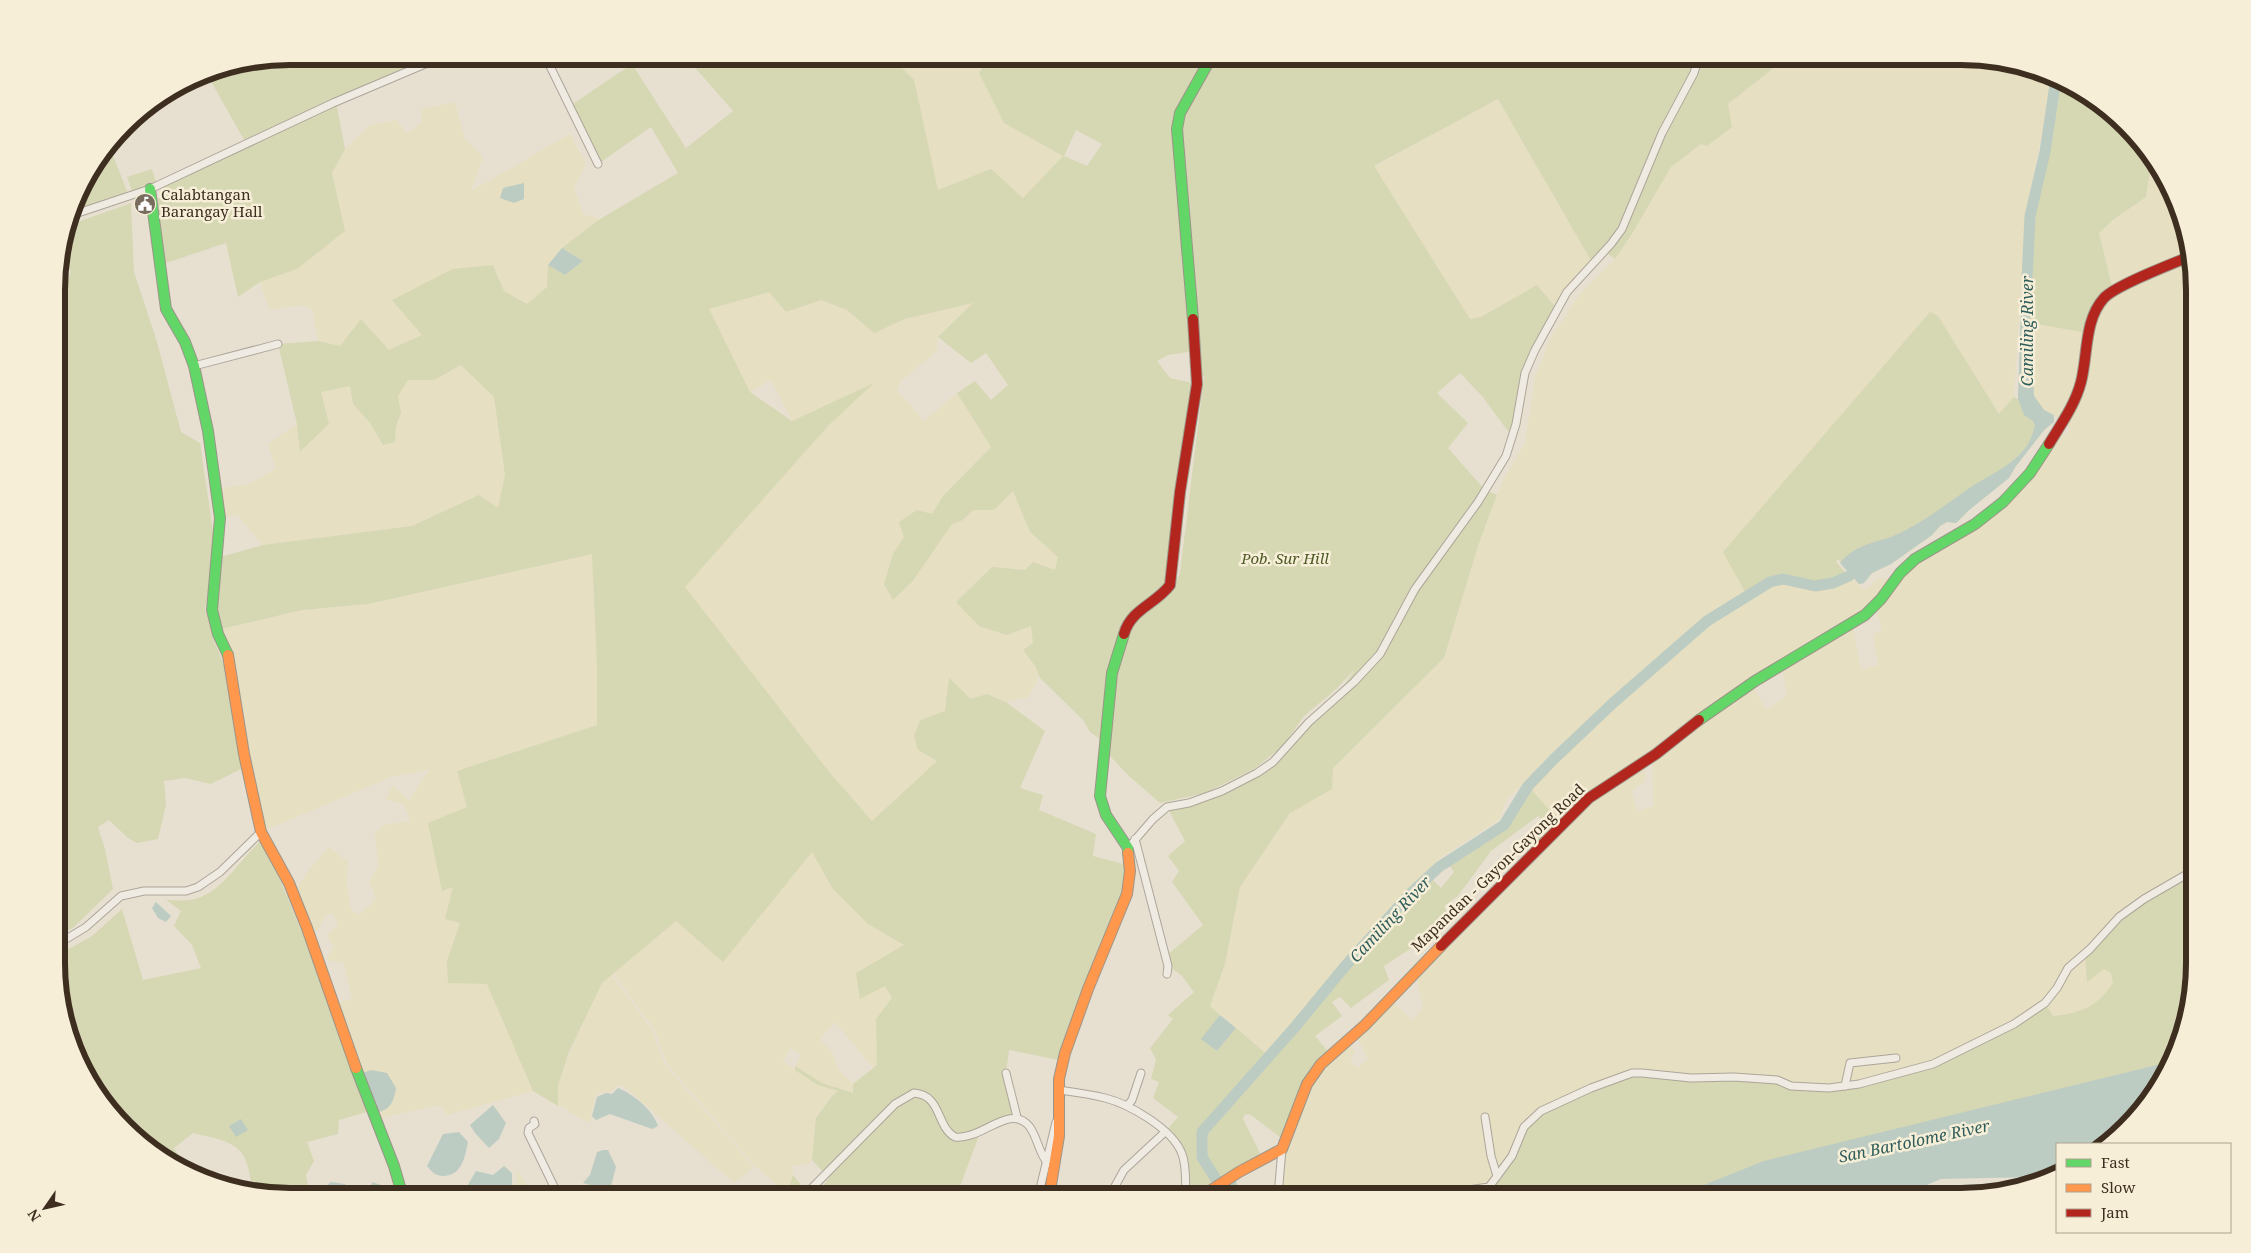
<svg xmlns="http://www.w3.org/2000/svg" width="2251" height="1253" font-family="'Noto Serif',serif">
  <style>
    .farmland { fill: #e6dfc2; fill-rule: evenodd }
    .green { fill: #d6d7b3; fill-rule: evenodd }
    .water { fill: #bcccc2 }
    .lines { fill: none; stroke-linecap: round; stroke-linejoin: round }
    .river { stroke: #bcccc2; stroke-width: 11 }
    .street-casing { stroke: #ada599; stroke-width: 9 }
    .fast-casing { stroke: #9c958a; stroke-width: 12 }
    .slow-casing { stroke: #9c958a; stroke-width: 12 }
    .jam-casing { stroke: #9c958a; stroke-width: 12 }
    .street { stroke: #efebe3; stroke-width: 7 }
    .fast { stroke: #63d668; stroke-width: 10 }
    .slow { stroke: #ff974d; stroke-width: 10 }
    .jam { stroke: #b3261e; stroke-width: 10 }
    .labels { text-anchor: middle; stroke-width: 5; stroke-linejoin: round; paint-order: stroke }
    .poi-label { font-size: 15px; fill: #3d2e20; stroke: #f7eed8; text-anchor: start }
    .park-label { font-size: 15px; font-style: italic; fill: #4d5a26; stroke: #f7eed8 }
    .street-label { font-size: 15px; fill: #3d2e20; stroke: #f7eed8 }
    .water-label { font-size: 16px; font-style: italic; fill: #2f5d5a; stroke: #f7eed8 }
    .rim { fill: none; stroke: #3d2e20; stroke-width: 6 }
  </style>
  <rect width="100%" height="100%" fill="#e7e0d1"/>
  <g class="farmland">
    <polygon points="896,56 990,56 979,73 1004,123 1063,156 1023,198 991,170 936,191 894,60"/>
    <path d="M1789 56H1962L2022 64 2053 77 2026 215 2014 397 1999 414 1938 317 1745 592 1746 598 1770 582 1783 579 1817 588 1849 576 1863 589H1867L1877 579 1896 578 1995 510 2058 431 2066 435 2070 429 2054 415 2044 410 2034 396 2031 322 2113 291 2099 233 2114 219 2146 197 2152 157 2156 160 2182 215 2194 274V871L2085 952 2087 981 2104 969 2111 973 2113 983 2102 999 2076 1013 2053 1016 2046 1005 1933 1064 1516 1149 1489 1187 1478 1188 1479 1196H1346L1345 1192 1328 1196 1323 1188 1316 1191 1314 1196H1278L1282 1149 1315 1071 1348 1042 1355 1053 1350 1058 1357 1068 1368 1059 1356 1035 1390 999 1413 1021 1423 1007 1415 971 1562 825 1528 786 1613 703 1679 645 1603 705 1507 799 1499 820 1440 858 1408 889 1342 964 1267 1054 1210 1006 1226 961 1240 887 1292 811 1333 766 1444 658 1478 546 1503 480 1525 443 1535 377 1550 339 1579 295 1615 259 1633 232 1671 167 1701 144 1728 104ZM1875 606 1882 628 1873 636 1878 665 1861 670 1852 622ZM1781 665 1787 695 1766 710 1751 683ZM1652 756 1653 806 1637 811 1632 791 1645 781 1644 762Z"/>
    <polygon points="1498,99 1593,264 1557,309 1537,285 1481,317 1470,319 1374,167"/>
    <polygon points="455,102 465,139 483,157 471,191 570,134 586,164 574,188 583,214 600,219 562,248 548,265 547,287 527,304 504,291 493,265 422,335 389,350 340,346 318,341 312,309 302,305 269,310 260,282 297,269 344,231 332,173 345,149 370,125 396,120 407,133 421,124 422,109"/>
    <polygon points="769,292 786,312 820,300 847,310 874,333 905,319 974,303 938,337 937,351 901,381 897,390 924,421 957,393 991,447 943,496 932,515 905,537 892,556 884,584 942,538 952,524 963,520 973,510 994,510 1013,491 1030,532 1058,557 1055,570 1033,562 1025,570 992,567 957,602 979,626 1007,635 1032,626 1033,643 1023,650 1035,666 1039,677 1028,697 1006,702 987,694 971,699 949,678 945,711 920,720 918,750 937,761 873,822 830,773 684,587 828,426 872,384 792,421 771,380 750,392 708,309"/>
    <polygon points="461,365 494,397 505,475 498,508 479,495 412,526 263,545 237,515 220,518 217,489 248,484 276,469 268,444 297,424 301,452 329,424 320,392 348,383 353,396 353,404 370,423 383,445 395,442 396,426 401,413 397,396 408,380 434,380"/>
    <polygon points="592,554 597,664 597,725 458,771 467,807 442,891 454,886 460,923 447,961 487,984 533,1091 447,1115 441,1105 375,1119 334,1004 352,999 343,962 328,961 327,957 334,947 327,936 338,923 333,914 326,914 319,929 310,934 293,894 308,871 329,847 348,862 347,886 351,909 359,915 376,899 369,881 378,866 375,833 384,825 410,821 404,804 386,799 393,785 409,801 422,779 430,770 391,777 266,830 246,760 232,649 221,629 302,610 368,604"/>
    <polygon points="812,851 833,889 868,924 904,945 886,986 892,999 876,1019 877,1065 874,1069 835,1022 820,1039 832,1051 838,1069 853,1084 853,1093 822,1083 795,1066 801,1055 790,1048 784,1060 781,1060 818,1085 839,1091 830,1097 816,1118 812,1160 808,1164 792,1166 793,1175 786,1197 784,1197 775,1183 753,1164 667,1064 654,1029 613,973 679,919 751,927"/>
    <polygon points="611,974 652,1030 665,1065 754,1167 734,1183 626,1088 618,1085 610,1092 599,1092 595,1097 590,1123 571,1113 565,1107 558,1106 558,1086 570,1052 602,983"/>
    <polygon points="516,1169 536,1197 512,1197 517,1183"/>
  </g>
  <g class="green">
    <polygon points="290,56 444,56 336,102 345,149 332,173 345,231 297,269 260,282 238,297 226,243 160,265 152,201 164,196 163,185 247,145 208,76 174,90 201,74"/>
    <path d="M698 56H896L894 60 914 80 938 190 991 169 1023 198 1063 156 1004 123 979 73 990 56H1789L1728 104 1732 127 1707 146 1701 144 1671 167 1633 232 1615 259 1604 251 1593 264 1498 99 1374 166 1470 319 1481 317 1537 285 1557 309 1532 357 1513 438 1482 396 1460 373 1437 393 1468 423 1448 448 1485 490 1497 495 1478 546 1444 658 1333 768 1332 789 1290 813 1240 887 1225 964 1210 1006 1220 1015 1202 1039 1217 1051 1236 1028 1269 1056C1322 996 1369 930 1429 876L1441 888 1454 872 1447 862 1504 825 1528 786 1562 824 1537 849 1534 840 1549 828 1538 816 1491 851 1458 896 1444 906 1448 915 1419 943 1384 966 1389 980 1351 1008 1340 997 1332 1002 1342 1016 1315 1036 1331 1055 1315 1071 1285 1141 1251 1115 1245 1114 1243 1119 1263 1159 1214 1191 1216 1196H1186L1185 1163 1165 1132 1178 1117 1153 1098 1159 1082 1151 1079 1156 1060 1150 1048 1173 1019 1168 1015 1194 992 1182 976 1170 967 1167 955 1203 925 1172 882 1179 871 1168 856 1185 841 1167 807 1205 798 1257 773 1332 702 1356 668 1335 690 1304 716 1283 746 1254 769 1205 793 1160 803 1130 777 1105 751 1119 659 1135 620 1170 594 1180 573 1204 377 1197 368 1195 351 1168 355 1157 361 1170 378 1197 384 1169 587 1139 610 1119 645 1104 742 1090 732 1083 720 1040 678 1035 666 1023 650 1033 643 1031 626 1007 635 979 626 956 602 992 567 1025 570 1033 562 1055 570 1058 557 1030 532 1013 491 994 510H973L963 520 952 524 912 582 893 600 884 584 893 554 904 537 899 522 917 510 932 514 943 496 991 447 957 393 975 381 991 400 1008 385 986 353 971 363 938 337 973 303 905 319 874 333 847 310 821 300 786 312 769 292 709 309 750 392 792 421 874 383 828 426 685 587 830 773 872 821 937 761 918 750 914 736 920 720 945 711 949 678 971 699 987 694 1006 702 1045 731 1020 788 1043 795 1039 810 1096 834 1093 856 1131 866 1129 877 1064 1061 1009 1050 1006 1073 1017 1117 980 1133 956 1197H814L829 1178 812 1160 816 1118 832 1096 838 1091 818 1085 795 1070V1066L822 1083 853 1093V1084L877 1065 876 1019 892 998 885 986 860 999 856 973 904 945 868 924 833 889 812 852 723 962 676 921 602 983 569 1052 558 1086V1106L533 1091 487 984 448 983 447 961 460 923 445 919 453 887 442 891 428 823 467 807 457 771 597 725V664L592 554 368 604 302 610 221 629 209 588 205 609 214 641 226 669 238 751 243 768 211 784 185 778 164 781 166 805 158 839 137 843 128 838 109 820 98 827 105 849 113 889 74 927 58 937V290L66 287 71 271 59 256 69 225 131 203 134 272 157 342 181 432 200 443 217 558 263 545 412 526 479 495 498 508 505 475 494 397 461 365 434 380H408L398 396 401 413 396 426 395 442 383 445 370 423 353 404 350 386 321 392 329 424 300 452 297 424 278 344 318 341 340 346 361 319 389 350 422 335 392 300 453 269 493 265 504 291 527 304 547 287 548 265 565 275 583 261 562 248 600 219 678 173 651 127 598 164 570 106 632 64 686 148 733 111 690 62ZM1076 130 1102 144 1087 166 1064 156Z"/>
    <polygon points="2056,78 2078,87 2152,157 2146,197 2114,219 2099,233 2113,291 2089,333 2031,323 2034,396 2044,410 2054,415 2054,422 2045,429 2016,466 2009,478 1969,510 1956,523 1947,522 1940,526 1932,535 1891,564 1872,573 1862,584 1859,584 1838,559 1836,562 1849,576 1835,583 1815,586 1783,579 1770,582 1707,621 1745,592 1723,552 1930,312 1938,316 1999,414 2014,397 2018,399 2021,307 2027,265 2030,216 2045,152"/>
    <polygon points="110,148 129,196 82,212 78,195 80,186"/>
    <polygon points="152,169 156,182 132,191 127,177"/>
    <path d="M263 839 340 1023 367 1112 339 1120 338 1134 307 1142 314 1161 306 1175 310 1197H289L254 1192C250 1182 250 1172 246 1161 239 1140 212 1138 193 1133L174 1148 189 1172 173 1166 95 1093 58 994V955L92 936 122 909 143 980 201 968 192 945 174 926 181 911 166 900C174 900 182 901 190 900 222 895 240 858 263 839Z"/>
    <path d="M2194 870V978L2169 1062 1813 1151 1717 1180 1676 1196H1479L1478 1188 1489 1187 1505 1166 1520 1136 1541 1111 1632 1073 1783 1082 1829 1088 1933 1064 2045 1003 2053 1016C2082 1013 2096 1007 2113 983L2111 973 2104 969 2087 982 2085 952 2119 917Z"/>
    <polygon points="793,1175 811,1197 786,1197"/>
  </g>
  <g class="water">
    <polygon points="524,183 524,199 514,203 500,198 503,188"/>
    <polygon points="562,248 583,261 565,275 548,265"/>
    <path d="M2027 265 2034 396 2044 410 2054 415V422L2045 429 2016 466 2009 478 1969 510 1956 523 1947 522 1940 526 1932 535 1891 564 1872 573 1864 583 1859 584 1840 563C1858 541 1880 544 1904 531 1928 519 1949 502 1971 487 1985 478 2011 465 2021 453 2029 445 2032 436 2035 426L2033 421 2024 415 2018 399 2021 307Z"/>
    <polygon points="156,902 171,916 166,922 158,918 152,908"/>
    <polygon points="1220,1015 1236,1028 1217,1051 1201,1039"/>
    <polygon points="2169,1062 2164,1080 2127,1128 2106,1144 2057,1144 2057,1172 2039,1177 1941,1179 1900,1196 1676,1196 1764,1161"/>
    <path d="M371 1070 387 1073 396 1088C394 1100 391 1109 379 1112L375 1109 363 1073Z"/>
    <path d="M618 1088C633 1094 653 1110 658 1126L652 1129 610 1114 596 1120 592 1116 597 1097 606 1093 612 1094Z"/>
    <polygon points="493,1105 506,1123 499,1139 489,1148 475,1133 470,1125"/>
    <polygon points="241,1119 248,1130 236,1137 229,1126"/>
    <path d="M459 1132 468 1142C465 1157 462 1175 444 1176 435 1176 432 1172 427 1166L443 1134Z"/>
    <polygon points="603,1150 608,1150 616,1167 610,1190 598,1192 594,1186 583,1183 590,1175 597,1152"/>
    <polygon points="504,1166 512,1173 512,1189 506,1197 469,1197 466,1188 476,1171 493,1175"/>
    <polygon points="1235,1179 1241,1196 1216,1196 1214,1191"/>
    <polygon points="331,1182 345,1184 349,1189 349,1197 321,1197 320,1191"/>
    <polygon points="372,1182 381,1185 389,1197 368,1197"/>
  </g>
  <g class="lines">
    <g class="river">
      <polyline points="2027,279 2030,216 2045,152 2056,78"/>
      <polyline points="1224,1192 1202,1157 1202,1132 1295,1027 1346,965 1411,893 1439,867 1504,825 1528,786 1554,759 1613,703 1707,621 1770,582 1783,579 1815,586 1833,583 1849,576"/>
    </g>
    <g class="street-casing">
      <g id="street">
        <polyline points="545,56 598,164"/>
        <polyline points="72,215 150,189 333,103 444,56"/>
        <polyline points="194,366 278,344"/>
        <polyline points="1135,839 1168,966 1167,974"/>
        <polyline points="1128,848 1153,819 1167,807 1189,803 1222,791 1257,773 1273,762 1309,722 1354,682 1380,654 1415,589 1478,502 1506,456 1516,424 1525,373 1535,350 1567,292 1611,244 1622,229 1662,133 1694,73 1699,56"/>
        <polyline points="58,944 86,927 121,896 144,891 186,891 198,887 220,872 261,832"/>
        <polyline points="1006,1073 1017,1117"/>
        <polyline points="1845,1086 1850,1063 1896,1058"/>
        <path d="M1059 1090C1074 1092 1090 1094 1105 1098 1129 1104 1173 1129 1182 1154 1187 1167 1185 1183 1186 1196"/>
        <polyline points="1127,1106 1132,1100 1141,1073"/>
        <polyline points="1485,1117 1491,1156 1497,1176"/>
        <polyline points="534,1121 535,1124 529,1128 528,1133 559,1197"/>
        <polyline points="1278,1196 1282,1149"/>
        <polyline points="1452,1196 1468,1190 1489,1187 1512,1156 1524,1127 1541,1111 1591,1088 1632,1073 1642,1073 1691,1078 1734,1077 1777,1080 1791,1086 1829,1088 1859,1084 1933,1064 2014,1024 2045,1003 2057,988 2068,968 2090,949 2119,917 2144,899 2194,870"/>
        <path d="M803 1197 895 1104 914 1093C942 1095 936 1127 955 1137 983 1140 1009 1103 1029 1126 1037 1136 1038 1150 1046 1161"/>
        <polyline points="1038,1197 1056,1122"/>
        <polyline points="1109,1197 1124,1170 1165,1132"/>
      </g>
    </g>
    <g class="fast-casing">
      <g id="fast">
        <polyline points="150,189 166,309 185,342 194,366 208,431 220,518 212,610 218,634 228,655"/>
        <polyline points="1193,319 1177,129 1180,113 1212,56"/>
        <polyline points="1124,634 1112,673 1100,796 1106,815 1128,848 1128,853"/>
        <polyline points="1699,720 1755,681 1865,615 1881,599 1900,573 1915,559 1975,524 2003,502 2030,473 2049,444"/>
        <polyline points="356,1068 394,1166 403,1197"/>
      </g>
    </g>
    <g class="slow-casing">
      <g id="slow">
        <polyline points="228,655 244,754 261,832 289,883 307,928 356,1068"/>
        <polyline points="1202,1196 1239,1172 1282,1149 1307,1084 1321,1064 1365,1025 1441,946"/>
        <polyline points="1049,1197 1059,1136 1059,1079 1065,1053 1088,989 1127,894 1130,871 1128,853"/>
      </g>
    </g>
    <g class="jam-casing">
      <g id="jam">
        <path d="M2049 444C2061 424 2075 405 2081 382 2088 355 2084 320 2104 298 2116 285 2172 264 2191 256"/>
        <path d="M1124 634C1131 609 1156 604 1170 585L1180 492 1197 384 1193 319"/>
        <polyline points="1441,946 1589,798 1656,754 1699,720"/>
      </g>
    </g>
    <use href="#street" class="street"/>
    <use href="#fast" class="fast"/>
    <use href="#slow" class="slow"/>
    <use href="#jam" class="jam"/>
  </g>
  <defs>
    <g id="civic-disc" transform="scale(1.125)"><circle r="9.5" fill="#786c5e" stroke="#f7eed8"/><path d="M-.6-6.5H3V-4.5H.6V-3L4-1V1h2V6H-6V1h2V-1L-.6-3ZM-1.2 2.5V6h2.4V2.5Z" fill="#fff"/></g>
  </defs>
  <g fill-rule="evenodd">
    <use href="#civic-disc" x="145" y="204"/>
  </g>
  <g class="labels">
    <g class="poi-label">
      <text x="161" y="200">Calabtangan<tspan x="161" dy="17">Barangay Hall</tspan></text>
    </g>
    <g class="park-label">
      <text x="1285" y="564">Pob. Sur Hill</text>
    </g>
    <g class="street-label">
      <text transform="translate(1498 868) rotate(-44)" y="5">Mapandan - Gayon-Gayong Road</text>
    </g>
    <g class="water-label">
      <text transform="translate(2027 331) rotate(-90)" y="6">Camiling River</text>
      <text transform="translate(1390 919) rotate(-47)" y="6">Camiling River</text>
      <text transform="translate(1914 1141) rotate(-12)" y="6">San Bartolome River</text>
    </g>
  </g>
  <path d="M0 0H2251V1253H0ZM290 65H1961A225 225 0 0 1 2186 290V963A225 225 0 0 1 1961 1188H290A225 225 0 0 1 65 963V290A225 225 0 0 1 290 65Z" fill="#f7eed8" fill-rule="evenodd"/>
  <path class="rim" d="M290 65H1961A225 225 0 0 1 2186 290V963A225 225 0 0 1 1961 1188H290A225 225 0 0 1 65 963V290A225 225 0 0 1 290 65Z"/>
  <rect x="2056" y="1143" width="175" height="90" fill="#f7eed8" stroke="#ada18e"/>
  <rect x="2066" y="1159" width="25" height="8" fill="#63d668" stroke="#ada18e"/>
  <text x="2101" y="1168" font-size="15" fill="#3d2e20">Fast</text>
  <rect x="2066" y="1184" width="25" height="8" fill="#ff974d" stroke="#ada18e"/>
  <text x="2101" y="1193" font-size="15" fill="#3d2e20">Slow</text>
  <rect x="2066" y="1209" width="25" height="8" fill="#b3261e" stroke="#ada18e"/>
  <text x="2101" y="1218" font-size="15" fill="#3d2e20">Jam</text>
  <g transform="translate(45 1208) rotate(236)" stroke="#f7eed8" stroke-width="4" paint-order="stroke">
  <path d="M0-4L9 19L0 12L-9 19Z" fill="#3d2e20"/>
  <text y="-8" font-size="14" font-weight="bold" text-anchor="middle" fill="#3d2e20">N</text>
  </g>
</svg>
